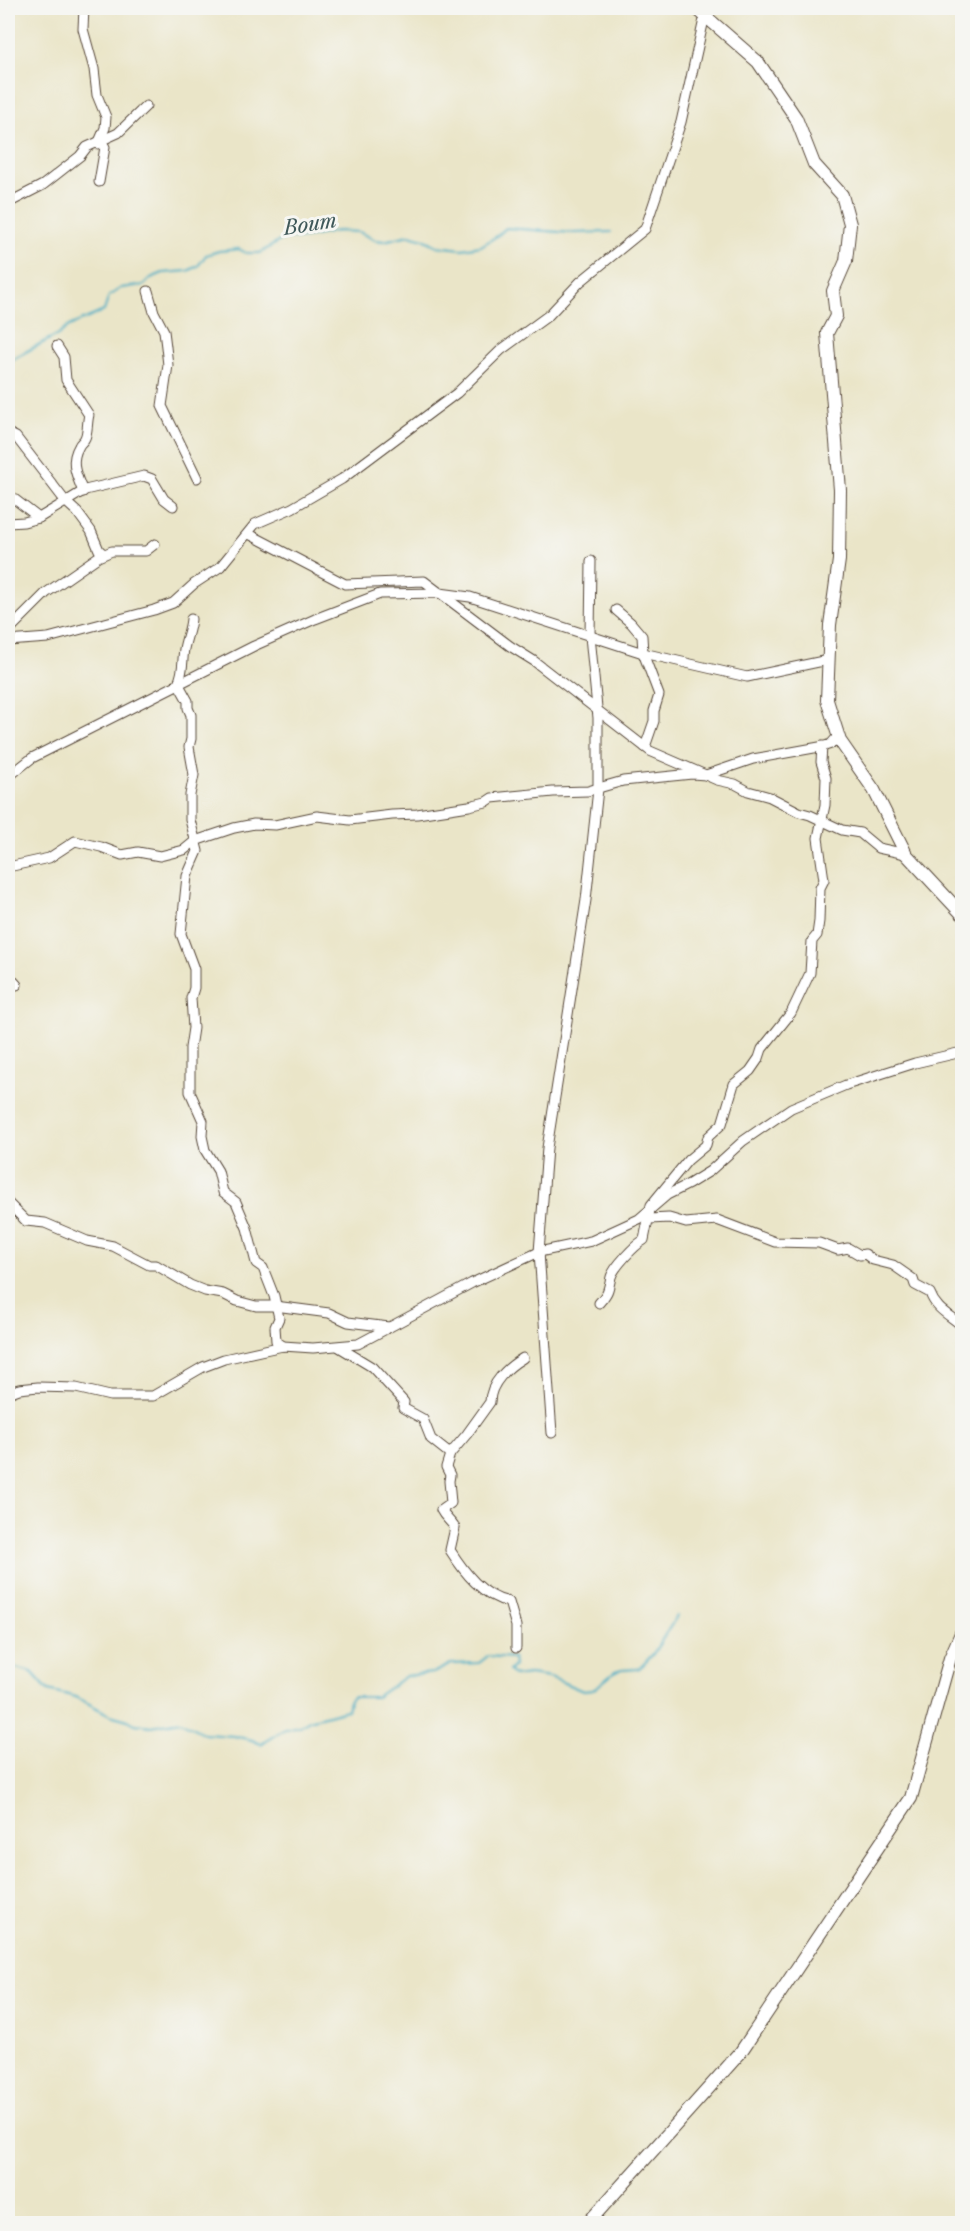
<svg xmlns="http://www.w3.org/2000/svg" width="970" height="2231" font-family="'Libre Caslon Text',serif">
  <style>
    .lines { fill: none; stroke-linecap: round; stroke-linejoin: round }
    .stream { stroke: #46adc6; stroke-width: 2 }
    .minor-casing { stroke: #554638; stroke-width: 11 }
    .tertiary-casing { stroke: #554638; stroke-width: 14 }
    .minor { stroke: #fff; stroke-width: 9 }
    .tertiary { stroke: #fff; stroke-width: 12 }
    .labels { text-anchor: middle; stroke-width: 6; stroke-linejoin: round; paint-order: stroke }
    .water-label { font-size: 20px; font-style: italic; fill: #3f5859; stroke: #f6f6f2 }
  </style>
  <rect width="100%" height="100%" fill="#f6f6f2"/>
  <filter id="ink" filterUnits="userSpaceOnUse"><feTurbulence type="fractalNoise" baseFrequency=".0167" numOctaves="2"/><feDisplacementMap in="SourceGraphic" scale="12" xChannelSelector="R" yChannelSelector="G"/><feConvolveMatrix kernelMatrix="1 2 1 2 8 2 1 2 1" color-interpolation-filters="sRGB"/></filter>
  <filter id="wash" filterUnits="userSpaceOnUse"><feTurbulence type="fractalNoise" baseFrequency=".008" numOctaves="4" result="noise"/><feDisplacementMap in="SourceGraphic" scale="24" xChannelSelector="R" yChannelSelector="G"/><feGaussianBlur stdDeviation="1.35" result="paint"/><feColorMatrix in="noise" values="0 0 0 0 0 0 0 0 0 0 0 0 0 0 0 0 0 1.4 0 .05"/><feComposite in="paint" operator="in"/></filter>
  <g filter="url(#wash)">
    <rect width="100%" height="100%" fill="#eae5c8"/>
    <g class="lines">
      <g class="stream">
        <polyline points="8,366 9,362 18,356 59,334 69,326 104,311 109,296 121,288 144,285 151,278 163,273 188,271 198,266 206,255 219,251 239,249 246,253 260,253 283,239 305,238 337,231 359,232 375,240 384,241 409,235 424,239 437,246 462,249 481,246 497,236 506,228 573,233 611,232"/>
        <polyline points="8,1666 32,1672 48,1690 76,1697 110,1715 128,1720 135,1724 151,1726 181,1721 204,1734 234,1736 252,1740 261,1744 285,1729 300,1726 309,1720 347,1710 349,1701 353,1697 376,1697 406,1676 433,1673 451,1664 479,1663 488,1656 513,1658 514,1666 509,1671 515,1676 529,1674 550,1677 583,1691 593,1690 615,1672 622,1670 638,1669 643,1665 653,1654 677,1616"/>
      </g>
    </g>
  </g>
  <g filter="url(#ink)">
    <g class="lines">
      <g class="minor-casing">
        <g id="minor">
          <polyline points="84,8 83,29 94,69 97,95 106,117 105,128 98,144"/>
          <polyline points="99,182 105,147 102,142"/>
          <polyline points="8,203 43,185 80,156 87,147 118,133 146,106"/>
          <polyline points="148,291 154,312 164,331 166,347 168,365 162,406 197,478"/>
          <path d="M57 346 64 357 66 380 89 415C87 421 88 432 85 438 84 441 80 443 79 446 69 463 77 476 83 492"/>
          <polyline points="8,433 16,437 66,502 77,512 91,531 99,550 104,554"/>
          <polyline points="8,494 39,518"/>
          <polyline points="8,523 24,522 39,518 85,490 144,476 152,479 164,499 173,506"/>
          <polyline points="249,534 345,584 424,581 510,646 534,661 650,751 717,780 735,784 748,791 770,797 799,812 810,815 842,830 860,833 878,848 906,854"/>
          <polyline points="616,610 631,623 642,636 643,653 659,695 654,711 654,721 645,747"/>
          <path d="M191 619C190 630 186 638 184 649 182 661 184 672 178 683L188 701V708L191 715V739L189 747 194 775 190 795V820L198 851 187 876 181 934 194 969V988L191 998 193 1028 190 1048V1092L203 1121 202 1136 205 1150 218 1171 223 1192 236 1202 247 1228 256 1263 263 1268 274 1296 279 1318 275 1327 276 1341 283 1346"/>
          <polyline points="8,631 46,593 98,557 112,551 146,551 155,544"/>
          <polyline points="8,641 48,638 154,610 173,603 194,584 220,567 255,524 292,508 342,479 457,393 501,350 549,315 580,282 645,229 681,122 705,15"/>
          <polyline points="8,777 32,758 254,646 315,619 380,594 440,593 470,597 643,653 747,677 828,660"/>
          <polyline points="8,867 49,858 75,841 101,847 122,855 138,852 160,856 184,850 195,841 234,828 254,824 275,825 317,816 350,820 392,815 417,814 469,806 486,802 492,798 553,792 588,791 623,781 692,774 706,775 753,759 825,746 831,744 838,736"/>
          <polyline points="8,975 17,985"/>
          <polyline points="8,1203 26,1221 45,1223 87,1241 113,1246 149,1265 156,1265 190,1285 205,1291 223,1294 237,1301 256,1306 275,1306 329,1313 348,1322 389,1327"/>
          <path d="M650 1219 669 1218 686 1223 717 1220 775 1242 819 1243 838 1250 848 1248 860 1255 865 1254 873 1260 893 1265 913 1279 915 1285 930 1293C936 1310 950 1315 962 1326"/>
          <path d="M599 1303C609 1292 608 1290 611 1277 614 1267 635 1245 644 1240L651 1205 688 1160 706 1145 708 1137 722 1124 734 1084 750 1071 759 1058 762 1049 791 1013 810 973 812 941 817 935 819 921 820 888 824 880 818 838 825 805 826 778 821 762 822 746"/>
          <path d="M339 1347 372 1367 404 1402 403 1408 423 1419 431 1439 450 1454 446 1467 450 1475 449 1481 451 1503 441 1510C445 1518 450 1520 455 1528L450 1550C464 1572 483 1597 509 1602L516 1626V1648"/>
          <polyline points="8,1393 19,1389 38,1387 76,1388 110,1396 153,1396 203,1367 224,1359 283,1346 313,1348 358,1344 472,1283 539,1252 591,1241 639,1219 667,1195 689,1184 710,1171 743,1141 791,1108 846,1085 915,1063 962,1052"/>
          <polyline points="552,1433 539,1252 547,1148 586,900 598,789 598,718 590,636 591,561"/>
          <path d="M450 1454 467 1434 490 1402C490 1383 508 1367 523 1358"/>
        </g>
      </g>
      <g class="tertiary-casing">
        <g id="tertiary">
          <polyline points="696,8 758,62 796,118 814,164 842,195 850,224 846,261 833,291 836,316 827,333 840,490 839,560 830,625 827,700 840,741 874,790 906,854 962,914"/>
          <polyline points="587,2224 740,2053 911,1798 950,1658 962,1631"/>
        </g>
      </g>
      <use href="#minor" class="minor"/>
      <use href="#tertiary" class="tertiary"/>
    </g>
  </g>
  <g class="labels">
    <g class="water-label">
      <text transform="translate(310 224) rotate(-9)" y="7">Boum</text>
    </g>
  </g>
  <rect width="970" height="2231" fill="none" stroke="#f6f6f2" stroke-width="30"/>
</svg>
